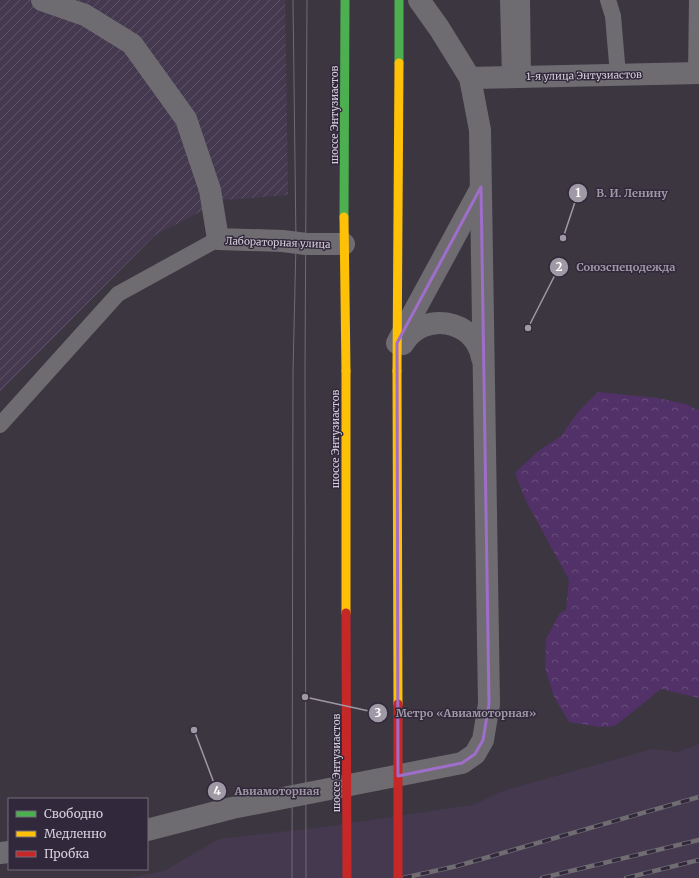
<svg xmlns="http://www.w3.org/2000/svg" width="699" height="878" font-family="Merriweather,serif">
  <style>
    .built { fill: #453950 }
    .industrial { fill: url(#industrial-furrows) }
    .forest { fill: url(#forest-crowns) }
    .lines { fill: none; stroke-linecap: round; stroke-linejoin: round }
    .lane { stroke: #6e6c71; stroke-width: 16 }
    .street { stroke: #6e6c71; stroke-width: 22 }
    .fast { stroke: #4caf50; stroke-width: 9 }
    .slow { stroke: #ffc107; stroke-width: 9 }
    .tram { stroke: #6f6c72; stroke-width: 1 }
    .rail-casing { stroke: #6f6c72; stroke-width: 4.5 }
    .rail { stroke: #32283b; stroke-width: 3; stroke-dasharray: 9; stroke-linecap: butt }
    .slow-bridge { stroke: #ffc107; stroke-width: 9 }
    .jam-bridge { stroke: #c62828; stroke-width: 9 }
    .marked { fill: none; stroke: #9f6dca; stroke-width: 3; stroke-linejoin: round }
    .labels { text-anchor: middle; stroke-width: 3; stroke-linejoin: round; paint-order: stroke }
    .street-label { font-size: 10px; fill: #d5cfdb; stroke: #32283b }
    .leader { fill: none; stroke: #9f99a5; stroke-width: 1.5 }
    .callout-dot { fill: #9f99a5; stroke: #32283b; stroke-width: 1.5 }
    .mark-label { font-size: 12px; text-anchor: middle; font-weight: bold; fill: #fff }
    .callout-label { font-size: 11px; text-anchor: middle; font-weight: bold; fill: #9f99a5; stroke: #32283b; stroke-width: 3; stroke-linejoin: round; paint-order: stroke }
  </style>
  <defs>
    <pattern id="industrial-furrows" width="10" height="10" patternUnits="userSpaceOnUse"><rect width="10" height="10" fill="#453950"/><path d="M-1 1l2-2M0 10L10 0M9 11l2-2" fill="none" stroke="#5f5569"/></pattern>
    <pattern id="forest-crowns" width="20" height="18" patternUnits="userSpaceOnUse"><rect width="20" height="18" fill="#513167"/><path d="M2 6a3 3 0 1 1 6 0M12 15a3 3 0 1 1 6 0" fill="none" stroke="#694e7c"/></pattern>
  </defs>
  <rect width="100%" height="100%" fill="#3c3641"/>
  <polygon class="built" points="699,744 699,878 129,878 164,871 219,839 315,828 473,805 503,791 652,749 678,752"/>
  <polygon class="industrial" points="0,0 285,0 288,195 222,200 154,236 0,392"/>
  <polygon class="forest" points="598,392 657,398 686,404 699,411 699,698 661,689 615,726 600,727 569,722 554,697 545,668 546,639 560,613 566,610 569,580 526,501 515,473 537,452 561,436 578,412"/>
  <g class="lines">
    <g class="lane">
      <polyline points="508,0 510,77"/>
      <polyline points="522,0 523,76"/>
      <polyline points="608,0 613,16 618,75"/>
      <polyline points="696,73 697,0"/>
      <polyline points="0,425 118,294 218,239"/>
    </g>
    <g class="street">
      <polyline points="42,0 85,15 132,44 186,119 210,190 218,239 283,241 306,244 344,244"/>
      <polyline points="470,78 699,73"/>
      <polyline points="397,343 480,190"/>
      <path d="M403 344C423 310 475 319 482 358"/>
      <polyline points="147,830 232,808 462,763 475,754 483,740 489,704 480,130 470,78 439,28 419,0"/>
      <polyline points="0,853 9,852"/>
    </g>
    <g class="fast">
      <polyline points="399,63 399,0"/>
      <polyline points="344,217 345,0"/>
    </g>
    <g class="slow">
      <polyline points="344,217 346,371"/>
      <polyline points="397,371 399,63"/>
    </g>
    <g class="tram">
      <polyline points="292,878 293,372 296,243 293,0"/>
      <polyline points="306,878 305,372 307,0"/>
    </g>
    <g class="rail-casing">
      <g id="rail">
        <polyline points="403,878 457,866 699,797"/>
        <polyline points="542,878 699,840"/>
        <polyline points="626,878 699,860"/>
      </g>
    </g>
    <use href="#rail" class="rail"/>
    <g class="slow-bridge">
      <polyline points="346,371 346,613"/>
      <polyline points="397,371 398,704"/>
    </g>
    <g class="jam-bridge">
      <polyline points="346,613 347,878"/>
      <polyline points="398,704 398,878"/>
    </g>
  </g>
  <path class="marked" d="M481 187 489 704 483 740 475 754 462 763 398 776 397 343Z"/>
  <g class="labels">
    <g class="street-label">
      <text transform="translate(584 75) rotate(-1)" y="4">1-я улица Энтузиастов</text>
      <text transform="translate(334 115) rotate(-90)" y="4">шоссе Энтузиастов</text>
      <text transform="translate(278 242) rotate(2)" y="4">Лабораторная улица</text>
      <text transform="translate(335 439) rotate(-90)" y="4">шоссе Энтузиастов</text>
      <text transform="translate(336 763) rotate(-90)" y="4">шоссе Энтузиастов</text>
    </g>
  </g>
  <path class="leader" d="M563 238L578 193M528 328L559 267M305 697L378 713M194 730L217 791"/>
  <g class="callout-dot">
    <circle cx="563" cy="238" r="4"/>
    <circle cx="528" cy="328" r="4"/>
    <circle cx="305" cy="697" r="4"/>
    <circle cx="194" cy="730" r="4"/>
    <circle cx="578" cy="193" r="10"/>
    <circle cx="559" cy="267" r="10"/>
    <circle cx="378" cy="713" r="10"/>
    <circle cx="217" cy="791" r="10"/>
  </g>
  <g class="mark-label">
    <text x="578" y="197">1</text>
    <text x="559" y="271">2</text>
    <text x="378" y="717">3</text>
    <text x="217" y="795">4</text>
  </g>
  <g class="callout-label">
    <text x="632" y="197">В. И. Ленину</text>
    <text x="626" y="271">Союзспецодежда</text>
    <text x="466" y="717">Метро «Авиамоторная»</text>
    <text x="277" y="795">Авиамоторная</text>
  </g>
  <rect x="8" y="798" width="140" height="72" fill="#32283b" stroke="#736b7b"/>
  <rect x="16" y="811" width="20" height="6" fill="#4caf50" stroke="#736b7b"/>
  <text x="44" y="818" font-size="12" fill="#d5cfdb">Свободно</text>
  <rect x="16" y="831" width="20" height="6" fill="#ffc107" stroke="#736b7b"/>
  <text x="44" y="838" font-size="12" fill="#d5cfdb">Медленно</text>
  <rect x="16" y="851" width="20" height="6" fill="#c62828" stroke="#736b7b"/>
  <text x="44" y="858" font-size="12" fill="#d5cfdb">Пробка</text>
</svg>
